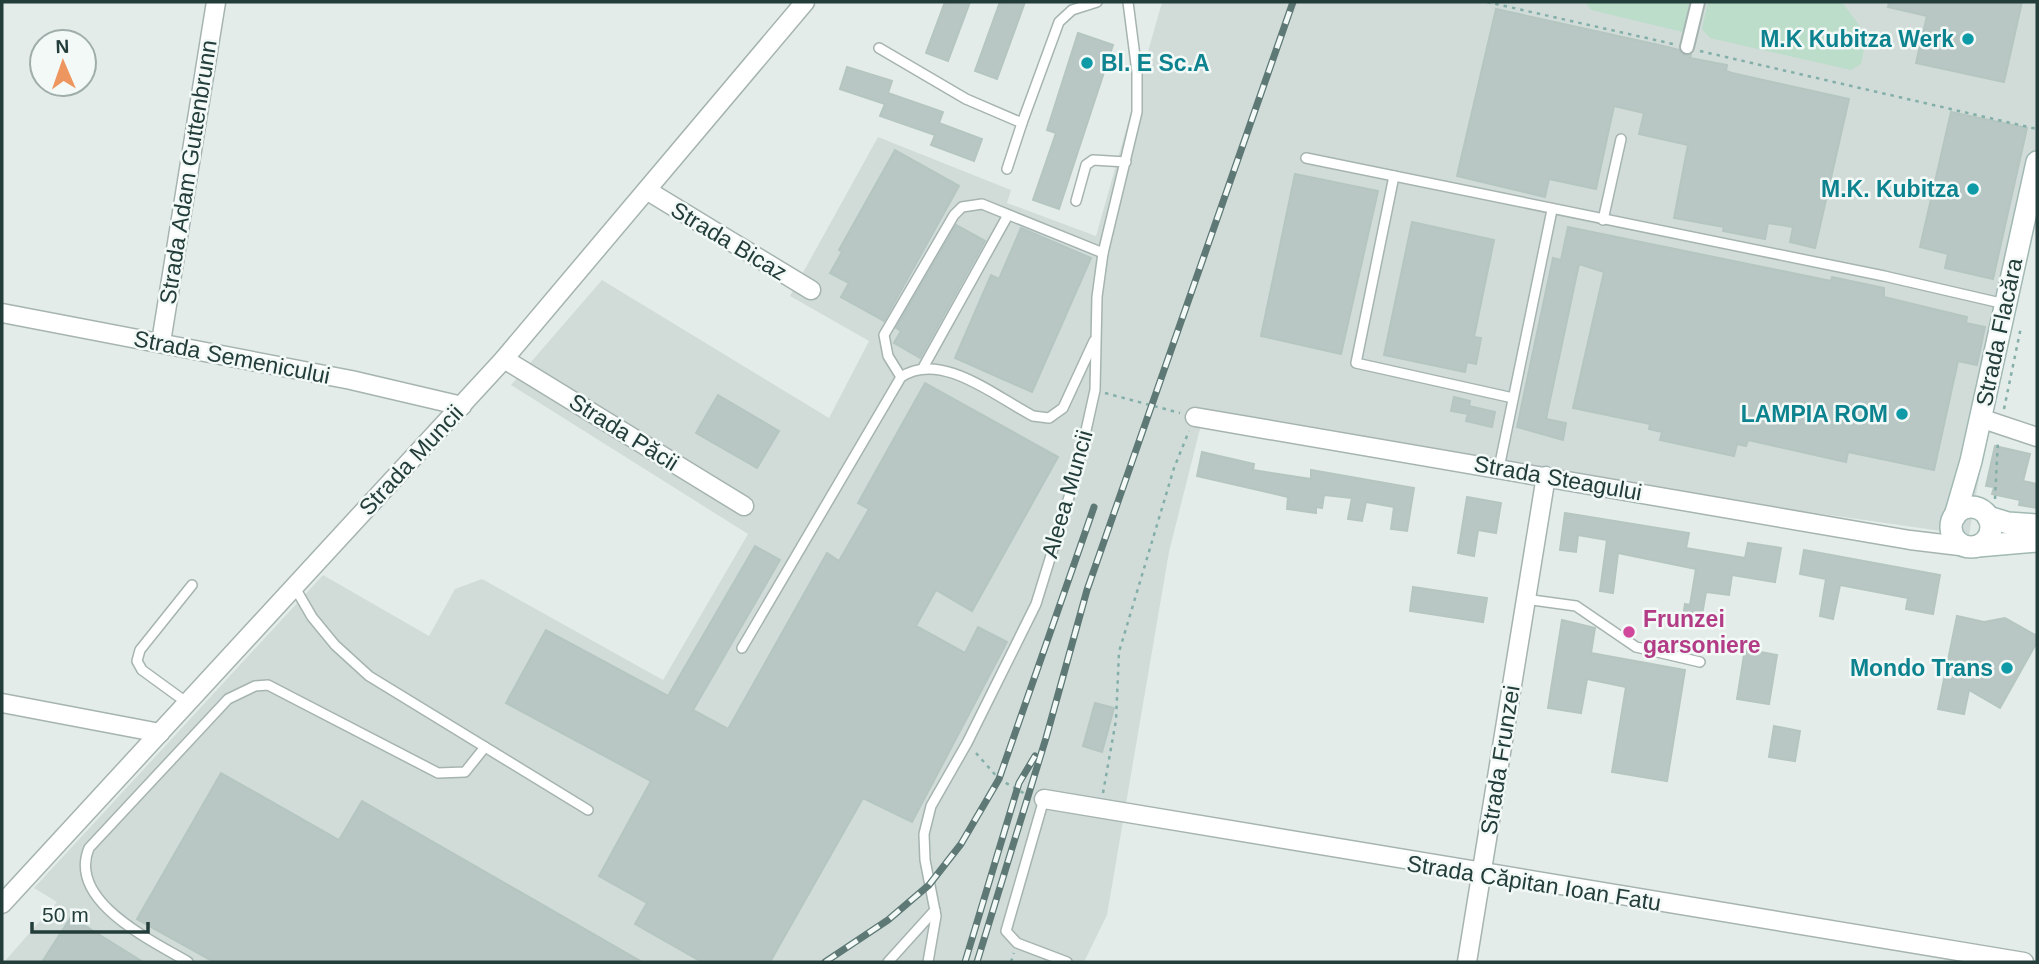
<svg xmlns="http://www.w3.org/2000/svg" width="2039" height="964" font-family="Helvetica,sans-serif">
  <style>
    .built { fill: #d1dcd9 }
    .green { fill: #bcddca }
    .building { fill: #b8c7c3; stroke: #b5c6c1; stroke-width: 2 }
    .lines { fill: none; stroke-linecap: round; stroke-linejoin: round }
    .service-casing { stroke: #a6b4b1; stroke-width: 12 }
    .pedestrian-casing { stroke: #a6b4b1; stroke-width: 16 }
    .minor-casing { stroke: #a6b4b1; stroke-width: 21 }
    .secondary-casing { stroke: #a1b8b3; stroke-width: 24 }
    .path { stroke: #84afa8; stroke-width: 2.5; stroke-dasharray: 3.5 5; stroke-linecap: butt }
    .service { stroke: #fff; stroke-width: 9 }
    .pedestrian { stroke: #fff; stroke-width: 12 }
    .minor { stroke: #fff; stroke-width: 18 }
    .secondary { stroke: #fff; stroke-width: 21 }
    .rail-casing { stroke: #5e7975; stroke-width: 7 }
    .rail { stroke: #f3f9f7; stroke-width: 4.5; stroke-dasharray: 13; stroke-linecap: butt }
    .culture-dot { fill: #0f9aa8; stroke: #f3f9f7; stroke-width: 2.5 }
    .hotel-dot { fill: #d1479c; stroke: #f3f9f7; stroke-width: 2.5 }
    .labels { text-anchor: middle; stroke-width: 5; stroke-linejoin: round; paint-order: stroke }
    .culture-label { font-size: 23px; font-weight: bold; fill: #0d838f; stroke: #f3f9f7; text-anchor: end }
    .street-label { font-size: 23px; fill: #233d3a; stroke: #f3f9f7 }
    .hotel-label { font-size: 23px; font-weight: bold; fill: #b23c85; stroke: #f3f9f7; text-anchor: start }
  </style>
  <rect width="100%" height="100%" fill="#e3ece9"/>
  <polygon class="built" points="1162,2 2037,2 2037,146 1969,535 1201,425 1169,552 1107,915 1084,962 4,962 57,902 34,888 323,575 429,636 455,589 482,579 663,680 748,534 511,385 602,280 829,418 869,341 790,296 878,137 1011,190 1007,203 1096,236"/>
  <g class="green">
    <polygon points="1585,2 1690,2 1683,32 1591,10"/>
    <polygon points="1708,2 1842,2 1867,36 1861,64 1851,70 1710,38 1702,29"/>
  </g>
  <g class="building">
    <polygon points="945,2 970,2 948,61 926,53"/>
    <polygon points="1000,2 1025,2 997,79 975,71"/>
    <polygon points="1889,2 2022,2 2004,82 1916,63 1927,16 1888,7"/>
    <polygon points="1496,9 1659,45 1679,50 1684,55 1691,54 1690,58 1727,65 1726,71 1732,73 1849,99 1815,248 1790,242 1793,227 1768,223 1765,239 1723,231 1724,227 1674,218 1688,145 1639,134 1644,113 1614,106 1596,189 1549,179 1545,197 1457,176"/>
    <polygon points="1078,33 1113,45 1059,209 1033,200 1056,133 1047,130"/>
    <polygon points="847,67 892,81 888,93 943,112 939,123 982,139 974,161 931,145 935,135 880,116 885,104 840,89"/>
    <polygon points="1951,112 2027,128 1993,279 1945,268 1948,254 1920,247"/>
    <polygon points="895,150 959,186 884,321 841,297 849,283 830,273 842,252 839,250"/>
    <polygon points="1295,174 1378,191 1341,354 1261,336"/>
    <polygon points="1412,222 1494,240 1474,337 1481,338 1479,349 1476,364 1467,362 1465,372 1384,355"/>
    <polygon points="956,225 985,241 920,358 894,343 901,331 896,328"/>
    <polygon points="1568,227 1831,281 1832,277 1884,288 1884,297 1967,317 1966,323 1985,327 1977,365 1958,361 1934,470 1848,452 1846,462 1748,440 1746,446 1737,444 1734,456 1660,440 1662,432 1649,429 1650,424 1573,408 1604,272 1579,264 1546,419 1566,423 1563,440 1517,427 1553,258 1561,260"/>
    <polygon points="1021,228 1091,258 1032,392 955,358 991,275 999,279"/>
    <polygon points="925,383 1058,457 972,611 936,590 916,626 965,653 978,627 1007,642 912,822 863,798 770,962 702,962 635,924 647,903 599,876 651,781 506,703 546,630 668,696 755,546 780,560 693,710 728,729 827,553 839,561 869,509 858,503"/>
    <polygon points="718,395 779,431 757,468 696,433"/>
    <polygon points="1454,397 1470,401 1469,406 1495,412 1492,427 1466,421 1468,414 1451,411"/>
    <polygon points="1995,446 2030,454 2023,481 2037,484 2037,508 2019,505 2020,500 1992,494 1994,487 1986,486"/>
    <polygon points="1202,452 1254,464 1253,470 1311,479 1311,470 1414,488 1407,531 1391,529 1394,507 1366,502 1362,521 1348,519 1352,498 1324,495 1322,508 1316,507 1316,513 1287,509 1288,497 1197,476"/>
    <polygon points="1467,497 1501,503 1496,533 1478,530 1474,556 1458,553"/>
    <polygon points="1565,513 1689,533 1686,548 1745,558 1748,543 1781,548 1775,582 1732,575 1729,595 1706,592 1700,626 1682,623 1685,604 1690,605 1696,569 1618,553 1613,593 1600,591 1607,540 1578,535 1576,552 1560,550"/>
    <polygon points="1804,550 1940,575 1933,614 1906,609 1908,598 1840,585 1833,619 1820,616 1826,579 1800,574"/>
    <polygon points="1413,587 1487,598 1483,622 1410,611"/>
    <polygon points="1957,616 1984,622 2005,618 2037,636 2037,642 2000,708 1969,690 1964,714 1938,709"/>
    <polygon points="1562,620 1595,628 1591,653 1685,670 1667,781 1612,772 1626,687 1587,679 1581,713 1548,708"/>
    <polygon points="1745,649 1777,655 1769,704 1737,699"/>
    <polygon points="1095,703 1114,708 1102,752 1083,746"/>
    <polygon points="1774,726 1800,731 1795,761 1769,757"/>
    <polygon points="221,773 339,840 362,801 642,962 214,962 137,919"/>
    <polygon points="71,917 143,962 42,962"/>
  </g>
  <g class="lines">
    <g class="service-casing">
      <g id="service">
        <polyline points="879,48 966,99 1022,123 1059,22 1072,10 1097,2"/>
        <polyline points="1306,158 1884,276 2005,304"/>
        <polyline points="1007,169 1022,123"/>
        <polyline points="1394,176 1356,363 1513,398"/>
        <polyline points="1076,201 1086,165 1093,160 1126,162"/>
        <polyline points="1603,220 1621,139"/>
        <polyline points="924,366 1008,215"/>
        <polyline points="901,377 888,356 884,335 954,215 962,207 982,204 1103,253"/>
        <polyline points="1499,468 1552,210"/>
        <polyline points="294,586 312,617 335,645 369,676 588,810"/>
        <polyline points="1525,599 1576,606 1636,647 1700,662"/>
        <path d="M742 648 901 377C941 350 996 397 1033 416L1049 418 1063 408 1094 341"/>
        <polyline points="186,702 142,670 137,661 140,650 192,585"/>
        <polyline points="1044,799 1006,931 1017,943 1067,962"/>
        <path d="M188 962C151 940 67 901 89 848L228 699 255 686 268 685 438 773 465 772 485 747"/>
        <polyline points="888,962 935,910"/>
        <polyline points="928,962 936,916 925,860 924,834 931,806 967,743 1036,604 1077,471 1095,390 1097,297 1103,253 1137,112 1137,72 1128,2"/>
      </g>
    </g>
    <g class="pedestrian-casing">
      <polyline id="pedestrian" points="1687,47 1698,2"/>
    </g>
    <g class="minor-casing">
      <g id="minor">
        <polyline points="648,191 811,290"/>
        <polyline points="2,313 351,380 462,406"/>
        <polyline points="161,342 216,2"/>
        <polyline points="504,359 744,506"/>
        <polyline points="1195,417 1910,540 1968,547"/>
        <polyline points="1980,418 2037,437"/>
        <polyline points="2,703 160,733"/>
        <polyline points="1044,799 2024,962"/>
        <polyline points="2,904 504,359 805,2"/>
        <polyline points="1467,962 1546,476"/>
      </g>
    </g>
    <g class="secondary-casing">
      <g id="secondary">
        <circle cx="1971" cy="527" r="20"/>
        <polyline points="1955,516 1971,461 2037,162"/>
        <polyline points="1988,517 2008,523 2037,525"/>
        <polyline points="1978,546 2037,541"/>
      </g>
    </g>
    <g class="path">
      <polyline points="1487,2 1673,44"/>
      <polyline points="1700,51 2037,129"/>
      <polyline points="1105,393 1180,413"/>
      <polyline points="2004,409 2021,327"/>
      <polyline points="1995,499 1998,440"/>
      <polyline points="976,753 999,779 1027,795"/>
      <polyline points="1103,793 1116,720 1119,652 1174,468 1189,431"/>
      <polyline points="1011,962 1014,953"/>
    </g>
    <use href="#service" class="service"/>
    <use href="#pedestrian" class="pedestrian"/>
    <use href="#minor" class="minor"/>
    <use href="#secondary" class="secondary"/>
    <g class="rail-casing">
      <g id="rail">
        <polyline points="825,962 888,920 929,885 961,844 999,779 1094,507"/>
        <polyline points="965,962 1019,783 1035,756"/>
        <polyline points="977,962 1046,738 1087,590 1293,2"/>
      </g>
    </g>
    <use href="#rail" class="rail"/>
  </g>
  <g class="culture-dot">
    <circle cx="1968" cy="39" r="7"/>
    <circle cx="1087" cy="63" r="7"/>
    <circle cx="1973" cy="189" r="7"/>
    <circle cx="1902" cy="414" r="7"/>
    <circle cx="2007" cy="668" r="7"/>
  </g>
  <circle class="hotel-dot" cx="1629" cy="632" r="7"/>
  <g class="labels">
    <g class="culture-label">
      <text x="1954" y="47">M.K Kubitza Werk</text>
      <text x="1101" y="71" text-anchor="start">Bl. E Sc.A</text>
      <text x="1959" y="197">M.K. Kubitza</text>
      <text x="1888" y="422">LAMPIA ROM</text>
      <text x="1993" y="676">Mondo Trans</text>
    </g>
    <g class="street-label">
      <text transform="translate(188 172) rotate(-81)" y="8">Strada Adam Guttenbrunn</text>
      <text transform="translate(729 241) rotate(31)" y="8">Strada Bicaz</text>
      <text transform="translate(1999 332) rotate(-78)" y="8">Strada Flacăra</text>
      <text transform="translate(232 357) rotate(11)" y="8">Strada Semenicului</text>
      <text transform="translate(624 432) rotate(32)" y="8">Strada Păcii</text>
      <text transform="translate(411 460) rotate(-47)" y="8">Strada Muncii</text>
      <text transform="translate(1558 478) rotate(10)" y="8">Strada Steagului</text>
      <text transform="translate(1067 494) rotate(-74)" y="8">Aleea Muncii</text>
      <text transform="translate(1500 760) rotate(-81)" y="8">Strada Frunzei</text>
      <text transform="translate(1534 883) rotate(9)" y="8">Strada Căpitan Ioan Fatu</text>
    </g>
    <g class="hotel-label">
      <text x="1643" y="627">Frunzei<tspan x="1643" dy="26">garsoniere</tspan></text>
    </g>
  </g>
  <rect width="2039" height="964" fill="none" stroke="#233d3a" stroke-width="7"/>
  <g transform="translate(63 63) rotate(358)"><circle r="33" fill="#f3f9f7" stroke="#a0aeab" stroke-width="2"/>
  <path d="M0-5L12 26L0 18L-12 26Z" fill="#ee965f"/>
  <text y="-10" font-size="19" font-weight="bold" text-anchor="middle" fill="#233d3a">N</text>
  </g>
  <path d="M32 922v10h116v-10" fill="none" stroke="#233d3a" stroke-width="3.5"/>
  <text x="42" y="922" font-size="21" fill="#233d3a" stroke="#f3f9f7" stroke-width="5" paint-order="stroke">50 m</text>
</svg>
